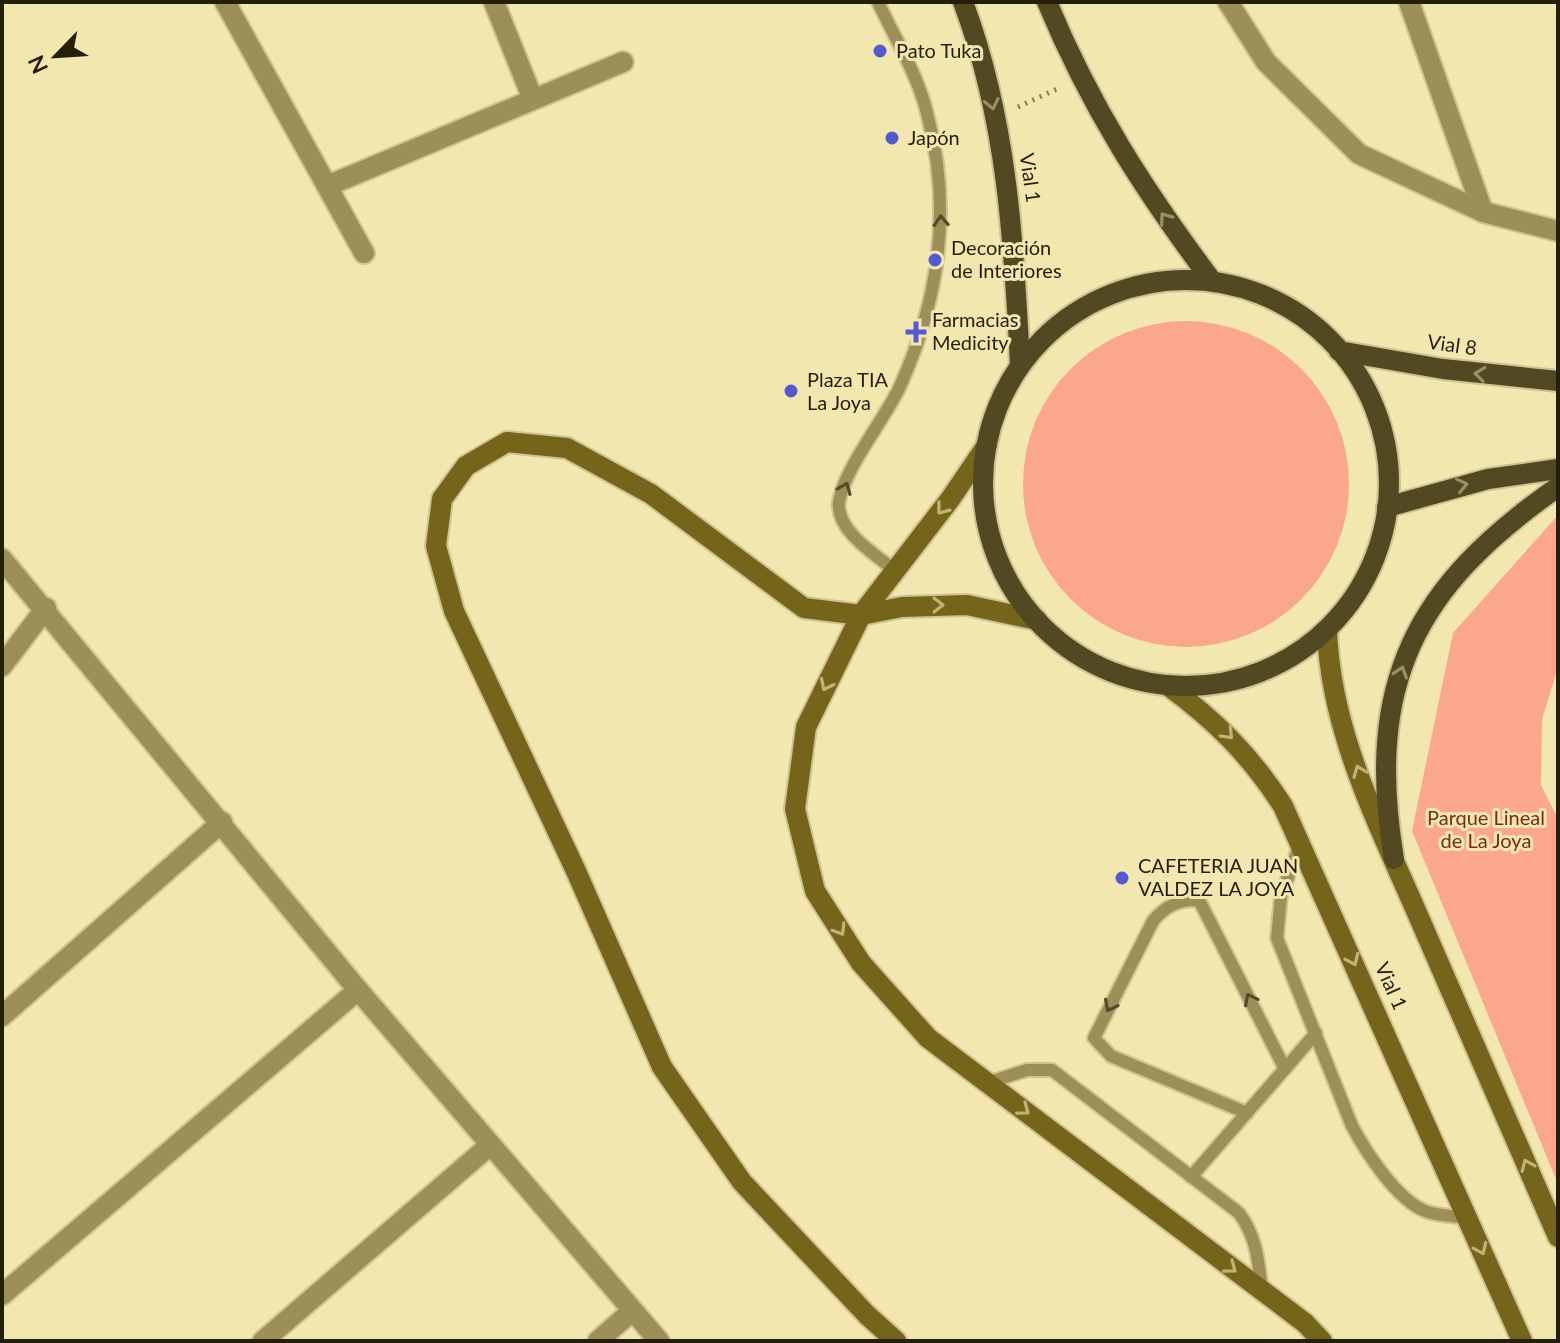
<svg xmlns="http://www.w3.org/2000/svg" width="1560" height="1343" font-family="Lato,sans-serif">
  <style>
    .green { fill: #fba78e }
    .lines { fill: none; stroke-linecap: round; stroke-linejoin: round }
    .lane-casing { stroke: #cec392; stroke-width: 16 }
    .street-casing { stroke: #cec392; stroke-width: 24 }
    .secondary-casing { stroke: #cec392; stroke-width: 24 }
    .primary-casing { stroke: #cec392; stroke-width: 24 }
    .path { stroke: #867e59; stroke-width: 5; stroke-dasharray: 2 6; stroke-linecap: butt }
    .lane { stroke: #9c8f57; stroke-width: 12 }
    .street { stroke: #9c8f57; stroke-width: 20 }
    .secondary { stroke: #75651a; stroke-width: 20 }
    .primary { stroke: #524922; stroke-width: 20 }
    .oneway { stroke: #9a9062 }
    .oneway2 { stroke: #544c29 }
    .oneway3 { stroke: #c1b374 }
    .poi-dot { fill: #5459d0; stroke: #f3e7b0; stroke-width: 3 }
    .labels { text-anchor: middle; stroke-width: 6; stroke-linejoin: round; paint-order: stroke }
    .poi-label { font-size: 20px; fill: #241f0a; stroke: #f3e7b0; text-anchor: start }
    .street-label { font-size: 20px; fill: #241f0a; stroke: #f3e7b0 }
    .park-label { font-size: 20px; fill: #792c16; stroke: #f3e7b0 }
  </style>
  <rect width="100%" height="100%" fill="#f3e7b0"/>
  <g class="green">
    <circle cx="1186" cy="484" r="163"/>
    <polygon points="1558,515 1558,668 1542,719 1541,785 1558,819 1558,1184 1412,831 1453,633"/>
  </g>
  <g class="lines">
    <g class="lane-casing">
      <g id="lane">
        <path d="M878 2C894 37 918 75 927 113 952 206 940 297 901 384 887 417 844 468 839 502 836 531 875 554 894 570"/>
        <path d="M1300 844 1281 896 1277 938 1352 1126C1366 1152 1396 1199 1425 1211 1437 1216 1455 1216 1468 1218"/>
        <path d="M987 1083 1027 1070H1052L1239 1213C1257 1238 1258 1260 1262 1290"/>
        <path d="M1247 1113 1111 1056 1094 1038 1153 921C1165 906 1179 899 1199 900L1285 1069"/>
        <polyline points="1191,1177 1316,1033"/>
      </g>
    </g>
    <g class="street-casing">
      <g id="street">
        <polyline points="225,2 327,186 623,62"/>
        <polyline points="494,2 532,97"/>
        <polyline points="1228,2 1266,62 1359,154 1483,212 1558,231"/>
        <polyline points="1409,2 1483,212"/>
        <polyline points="327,186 364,253"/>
        <polyline points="2,559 358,990 659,1341"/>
        <polyline points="2,666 46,608"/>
        <polyline points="2,1016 222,822"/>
        <polyline points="2,1295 358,990"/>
        <polyline points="263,1341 489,1146"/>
        <polyline points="598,1341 632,1311"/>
      </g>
    </g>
    <g class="secondary-casing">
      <g id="secondary">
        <polyline points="987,445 951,498 861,615 806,727 795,809 815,891 861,963 928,1038 1305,1323 1322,1341"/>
        <path d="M1327 629C1330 735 1383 833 1424 929 1469 1031 1513 1134 1558 1237"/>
        <path d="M1167 685C1215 720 1251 756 1283 806L1522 1341"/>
        <polyline points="896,1341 867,1315 742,1182 662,1067 576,871 454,611 436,546 442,499 466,466 507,442 567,448 651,494 804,608 861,615 902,607 967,605 1037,620"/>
      </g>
    </g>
    <g class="primary-casing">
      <g id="primary">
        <path d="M963 2C1007 119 1014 242 1020 365"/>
        <path d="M1047 2C1091 108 1144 190 1212 281"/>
        <circle cx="1186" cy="483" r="203"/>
        <polyline points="1339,351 1443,369 1558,381"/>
        <polyline points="1387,507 1488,479 1558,469"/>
        <path d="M1394 859C1365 684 1414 587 1558 487"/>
      </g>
    </g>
    <polyline class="path" points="1018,107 1059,88"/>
    <use href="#lane" class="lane"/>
    <use href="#street" class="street"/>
    <use href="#secondary" class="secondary"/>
    <use href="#primary" class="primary"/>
  </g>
  <defs><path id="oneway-chevron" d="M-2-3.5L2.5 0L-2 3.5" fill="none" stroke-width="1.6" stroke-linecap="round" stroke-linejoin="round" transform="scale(2)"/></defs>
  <g class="oneway">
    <use href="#oneway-chevron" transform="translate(992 104) rotate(78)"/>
    <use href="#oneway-chevron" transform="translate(1165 218) rotate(-126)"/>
    <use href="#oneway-chevron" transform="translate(1480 374) rotate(-173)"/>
    <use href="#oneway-chevron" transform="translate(1462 485) rotate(-13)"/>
    <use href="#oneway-chevron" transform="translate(1401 672) rotate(-72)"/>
  </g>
  <g class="oneway2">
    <use href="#oneway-chevron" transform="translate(941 221) rotate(-93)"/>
    <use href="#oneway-chevron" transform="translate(845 488) rotate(-68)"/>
    <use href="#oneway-chevron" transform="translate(1250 999) rotate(-117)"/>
    <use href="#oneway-chevron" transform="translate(1110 1006) rotate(117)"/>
  </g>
  <g class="oneway3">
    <use href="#oneway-chevron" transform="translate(942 509) rotate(128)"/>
    <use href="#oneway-chevron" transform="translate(938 605)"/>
    <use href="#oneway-chevron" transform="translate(826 685) rotate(116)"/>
    <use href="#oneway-chevron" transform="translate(1228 734) rotate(46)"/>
    <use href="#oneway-chevron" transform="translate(1359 771) rotate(-112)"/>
    <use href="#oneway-chevron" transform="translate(840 930) rotate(58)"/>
    <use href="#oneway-chevron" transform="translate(1353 960) rotate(66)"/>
    <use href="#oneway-chevron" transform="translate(1024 1110) rotate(37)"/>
    <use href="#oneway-chevron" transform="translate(1527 1165) rotate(-113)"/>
    <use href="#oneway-chevron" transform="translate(1481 1249) rotate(66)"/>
    <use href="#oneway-chevron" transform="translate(1231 1268) rotate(37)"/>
  </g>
  <g class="poi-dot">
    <circle cx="880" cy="51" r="8"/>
    <circle cx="892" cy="138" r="8"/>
    <circle cx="935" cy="260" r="8"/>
    <path d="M912 320h8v8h8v8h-8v8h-8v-8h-8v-8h8z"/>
    <circle cx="791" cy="391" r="8"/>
    <circle cx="1122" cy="878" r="8"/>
  </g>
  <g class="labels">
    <g class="poi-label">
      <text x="896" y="58">Pato Tuka</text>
      <text x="908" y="145">Japón</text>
      <text x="951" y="255">Decoración<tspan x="951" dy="23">de Interiores</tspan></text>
      <text x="932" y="327">Farmacias<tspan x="932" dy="23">Medicity</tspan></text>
      <text x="807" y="387">Plaza TIA<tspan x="807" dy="23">La Joya</tspan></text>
      <text x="1138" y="873">CAFETERIA JUAN<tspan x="1138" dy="23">VALDEZ LA JOYA</tspan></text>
    </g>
    <g class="street-label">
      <text transform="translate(1030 178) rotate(82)" y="7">Vial 1</text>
      <text transform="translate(1452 345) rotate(8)" y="7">Vial 8</text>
      <text transform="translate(1391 986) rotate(66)" y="7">Vial 1</text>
    </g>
    <g class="park-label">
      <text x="1486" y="825">Parque Lineal<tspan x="1486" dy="23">de La Joya</tspan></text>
    </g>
  </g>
  <rect width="1560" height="1343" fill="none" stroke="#241f0a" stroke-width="8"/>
  <g transform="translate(56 56) rotate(245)" stroke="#f3e7b0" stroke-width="6" paint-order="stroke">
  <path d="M0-6L14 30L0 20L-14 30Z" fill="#241f0a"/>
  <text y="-12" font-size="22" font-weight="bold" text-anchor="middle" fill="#241f0a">N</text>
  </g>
</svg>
